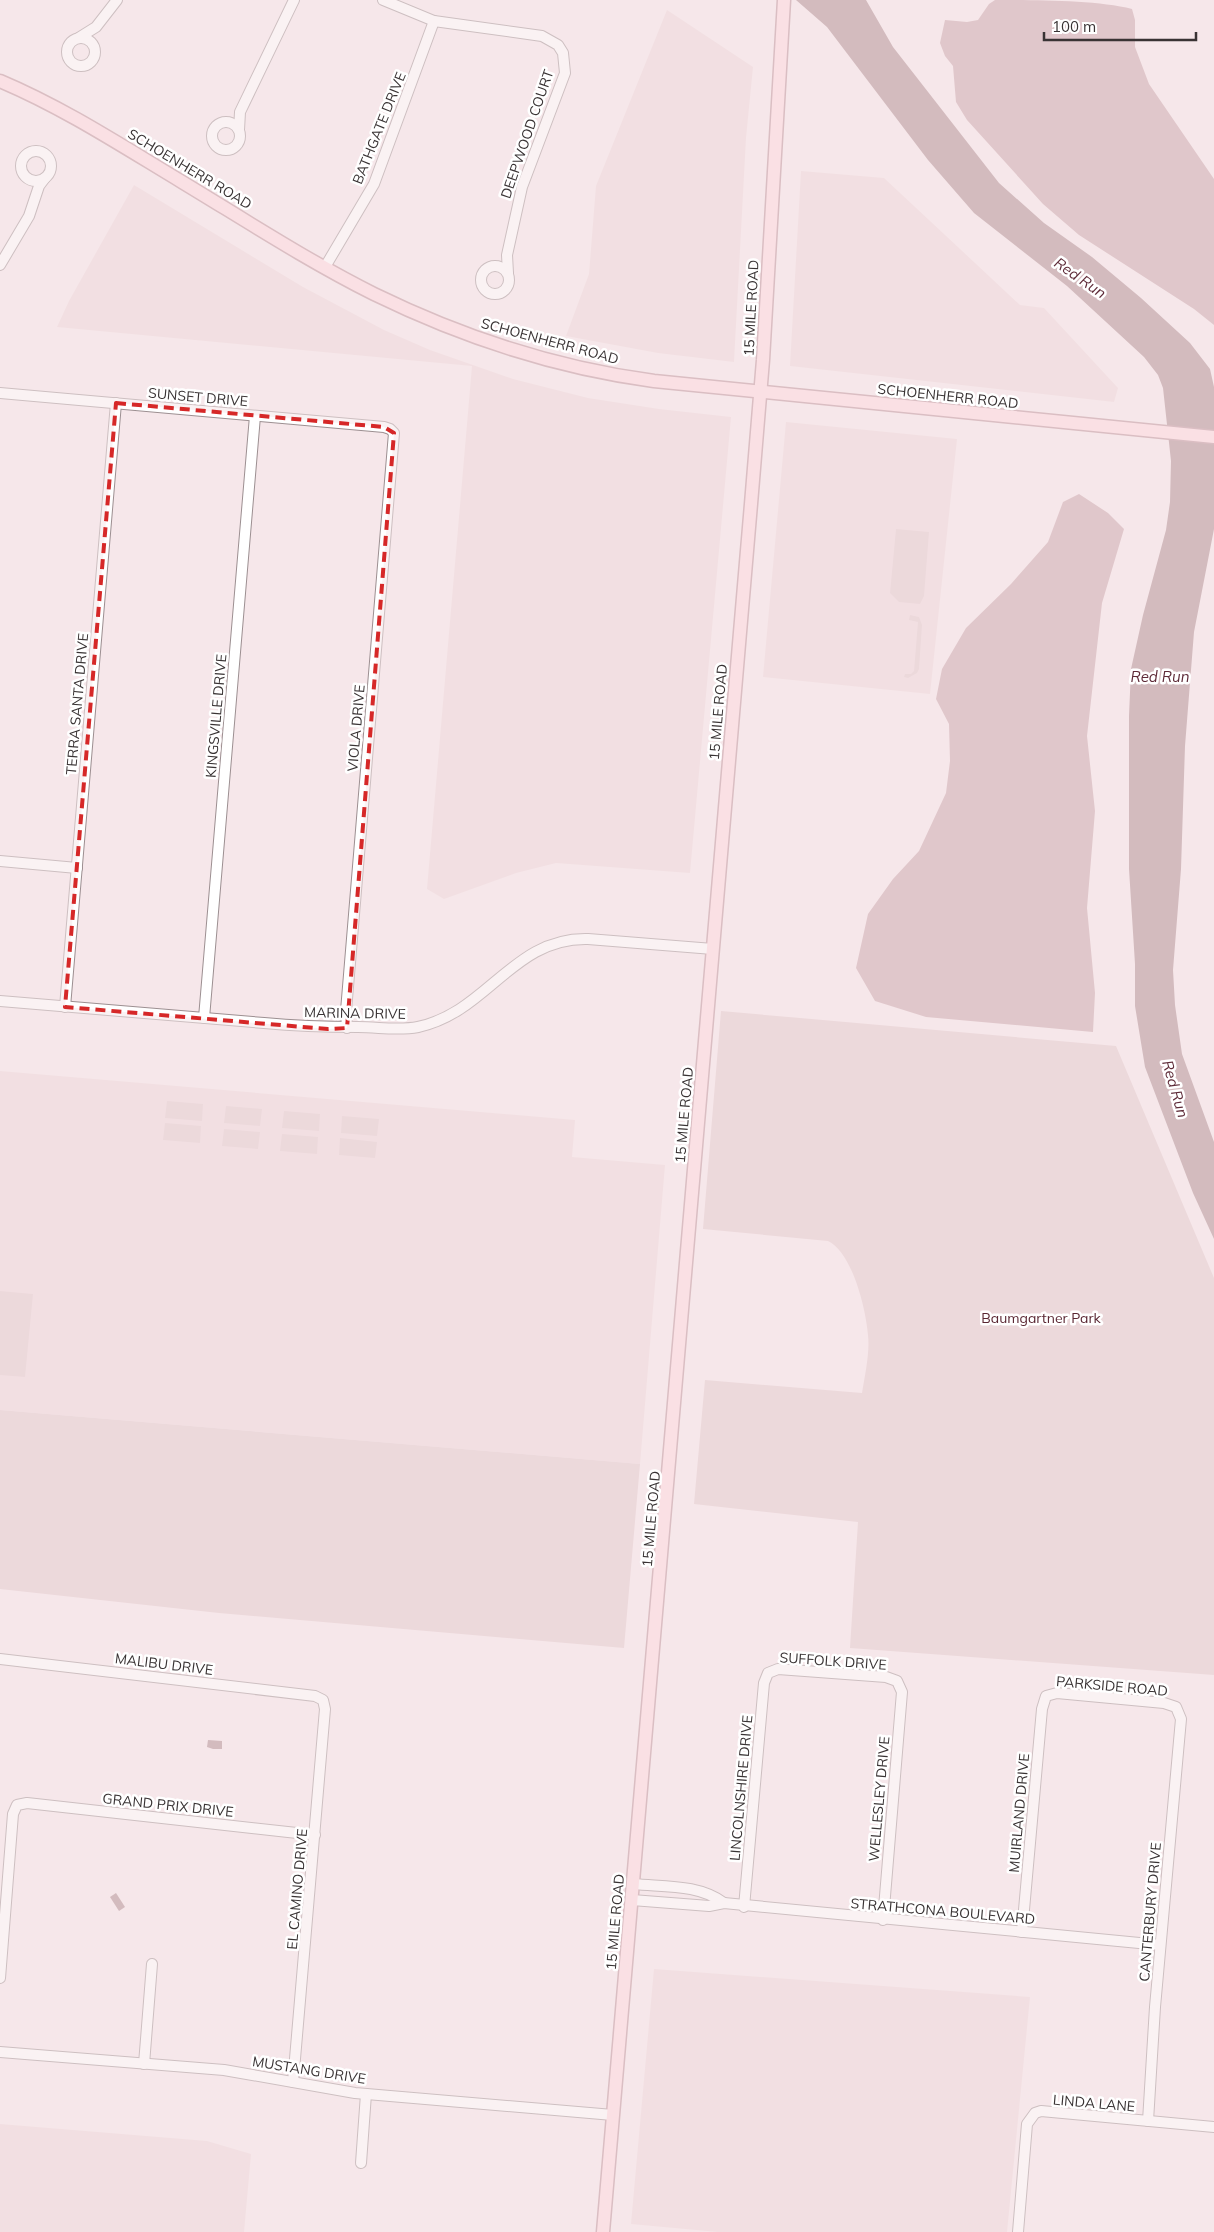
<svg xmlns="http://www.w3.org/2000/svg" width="1214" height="2232" font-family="Mulish,sans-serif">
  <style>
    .built { fill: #edd6da }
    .green { fill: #e1c7cb }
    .forest { fill: #c6a0a7 }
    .water { fill: #a9858b }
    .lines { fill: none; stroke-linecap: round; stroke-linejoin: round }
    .minor-casing { stroke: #9c8f91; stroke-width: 12 }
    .major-casing { stroke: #b98c94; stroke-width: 15 }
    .minor { stroke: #fff; stroke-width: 10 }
    .major { stroke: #fed7de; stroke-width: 12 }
    .marked { fill: none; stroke: #d62828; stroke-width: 4; stroke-dasharray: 10 6; stroke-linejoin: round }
    .labels { text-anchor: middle; stroke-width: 5; stroke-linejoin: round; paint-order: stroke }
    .street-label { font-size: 14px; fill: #393334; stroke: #fff }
    .park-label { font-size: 14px; fill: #5a2733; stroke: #fff }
    .water-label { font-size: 15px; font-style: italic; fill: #5e2b38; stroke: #fff }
  </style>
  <rect width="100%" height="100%" fill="#f6e7ea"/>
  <g class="built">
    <polygon points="667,10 753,67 746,138 734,362 658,353 566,336 589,274 596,186"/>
    <polygon points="801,171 884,178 1020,305 1044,308 1118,388 1114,402 790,366"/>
    <polygon points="134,185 303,287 384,330 430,350 513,379 588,398 659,409 731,417 690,873 556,863 516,873 444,899 427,889 472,366 57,327 69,301"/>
    <polygon points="786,422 957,439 930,694 763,677"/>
    <polygon points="0,1071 575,1120 572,1157 665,1165 640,1464 0,1410"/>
    <polygon points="654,1969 1030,1997 1007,2232 718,2232 631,2224"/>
    <polygon points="0,2124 207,2141 251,2154 244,2232 0,2232"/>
  </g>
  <g class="green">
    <polygon points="896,529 929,532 924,596 920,604 899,602 890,593"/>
    <polygon points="910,615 919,617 922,625 919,669 917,673 908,678 904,677 905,674 911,674 914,671 918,622 909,620"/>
    <path d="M721 1011 1116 1046 1214 1278V1675L850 1648 858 1522 694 1504 705 1380 862 1393C865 1375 870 1352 868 1335 866 1309 852 1252 828 1241L703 1229Z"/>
    <polygon points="167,1101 203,1104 202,1121 165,1118"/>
    <polygon points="226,1106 262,1109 260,1126 224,1123"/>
    <polygon points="284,1111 320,1114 319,1131 282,1128"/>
    <polygon points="342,1116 379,1119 377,1136 341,1133"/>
    <polygon points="165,1123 201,1126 200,1143 163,1140"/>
    <polygon points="224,1129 260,1132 258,1149 222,1146"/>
    <polygon points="282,1134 318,1137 317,1154 280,1151"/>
    <polygon points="340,1138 377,1142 375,1158 339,1155"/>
    <polygon points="0,1291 33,1294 25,1377 0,1375"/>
    <polygon points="0,1410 640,1464 624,1648 219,1613 0,1589"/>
  </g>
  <g class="forest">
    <path d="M995 0C1034 0 1097 0 1132 9L1135 20V47L1149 84 1214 179V325L1194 309 1079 235 1043 204 967 120 956 102 953 66 945 56 940 43 945 20 967 22 978 20 989 4Z"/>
    <polygon points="1079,494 1108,513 1124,529 1102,603 1087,736 1095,811 1087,908 1095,993 1093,1032 926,1017 875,1001 856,968 868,914 893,879 919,851 946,793 950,761 949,724 936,699 942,669 966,628 1011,584 1048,542 1063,502"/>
  </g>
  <g class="water">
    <polygon points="796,0 866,0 893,47 999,183 1044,223 1092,257 1141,298 1190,343 1210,369 1214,387 1214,529 1194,632 1185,746 1181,869 1173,970 1175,1005 1182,1054 1214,1142 1214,1239 1193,1193 1145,1067 1135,1006 1135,964 1129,869 1129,716 1131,669 1143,615 1166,530 1170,502 1171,461 1163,388 1158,375 1144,357 1067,286 974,213 928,160 827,27"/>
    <polygon points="208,1740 222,1741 222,1749 213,1749 207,1747"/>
    <polygon points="116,1893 125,1907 119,1911 110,1897"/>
  </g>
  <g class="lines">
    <g class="minor-casing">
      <g id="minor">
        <polyline points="383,0 434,21 542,36 558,45 563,53 565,73 522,187 507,255 508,273"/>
        <polyline points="80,37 96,27 117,0"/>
        <circle cx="81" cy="52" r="14"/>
        <circle cx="226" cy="136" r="14"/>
        <polyline points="239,130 240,112 294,0"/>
        <circle cx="36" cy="166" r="15"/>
        <polyline points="0,265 29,216 39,186 45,178"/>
        <circle cx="495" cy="280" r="14"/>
        <polyline points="325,267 374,184 434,21"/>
        <polyline points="0,393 384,427 390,429 394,433 346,1011 347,1028"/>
        <polyline points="0,861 77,868"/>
        <path d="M0 1001C88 1009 176 1016 264 1023 295 1026 326 1027 358 1027 379 1027 398 1031 418 1027 488 1012 513 937 588 939L713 949"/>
        <polyline points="65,1007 116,403"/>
        <polyline points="204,1018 255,416"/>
        <polyline points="0,1659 315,1696 323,1700 325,1709 293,2082"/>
        <path d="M634 1884C664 1887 699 1884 724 1903"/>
        <polyline points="632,1900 709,1906 724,1903 1160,1945"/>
        <polyline points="744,1907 764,1683 768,1673 778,1669 886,1677 897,1681 902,1692 883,1920"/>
        <polyline points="1022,1932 1042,1709 1046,1696 1057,1693 1164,1703 1176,1707 1181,1719 1155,2007 1148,2121"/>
        <polyline points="0,1978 13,1814 17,1805 27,1803 315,1835"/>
        <polyline points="0,2052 224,2070 355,2093 613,2115"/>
        <polyline points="144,2064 152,1964"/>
        <polyline points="361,2163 366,2094"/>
        <polyline points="1018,2232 1027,2124 1035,2113 1041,2111 1214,2127"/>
      </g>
    </g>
    <g class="major-casing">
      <g id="major">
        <path d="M0 81C64 108 122 146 182 182 245 220 308 261 374 294 462 337 556 368 654 381L1214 437"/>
        <polyline points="603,2232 751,504 763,360 784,0"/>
      </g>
    </g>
    <use href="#minor" class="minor"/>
    <use href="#major" class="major"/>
  </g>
  <path d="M0 0H1214V2232H0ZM116 403 384 427 394 433 347 1028 328 1029 65 1007Z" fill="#f6e7ea" fill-opacity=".55" fill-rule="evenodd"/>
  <path class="marked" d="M116 403 384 427 394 433 347 1028 328 1029 65 1007Z"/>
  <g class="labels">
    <g class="street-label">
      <text transform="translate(379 128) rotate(-68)" y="5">BATHGATE DRIVE</text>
      <text transform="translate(527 134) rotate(-71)" y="5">DEEPWOOD COURT</text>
      <text transform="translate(190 169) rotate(31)" y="5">SCHOENHERR ROAD</text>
      <text transform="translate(751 308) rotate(-87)" y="5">15 MILE ROAD</text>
      <text transform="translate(550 341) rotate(15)" y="5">SCHOENHERR ROAD</text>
      <text transform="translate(948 396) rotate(6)" y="5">SCHOENHERR ROAD</text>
      <text transform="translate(198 397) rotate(5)" y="5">SUNSET DRIVE</text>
      <text transform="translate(77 704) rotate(-85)" y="5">TERRA SANTA DRIVE</text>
      <text transform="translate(718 712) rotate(-85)" y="5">15 MILE ROAD</text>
      <text transform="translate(216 716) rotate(-85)" y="5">KINGSVILLE DRIVE</text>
      <text transform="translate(356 728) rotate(-85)" y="5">VIOLA DRIVE</text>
      <text transform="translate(355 1013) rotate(1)" y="5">MARINA DRIVE</text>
      <text transform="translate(684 1115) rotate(-85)" y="5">15 MILE ROAD</text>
      <text transform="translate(651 1519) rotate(-85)" y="5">15 MILE ROAD</text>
      <text transform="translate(833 1661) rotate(4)" y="5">SUFFOLK DRIVE</text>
      <text transform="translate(164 1664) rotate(7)" y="5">MALIBU DRIVE</text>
      <text transform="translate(1112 1686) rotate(5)" y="5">PARKSIDE ROAD</text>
      <text transform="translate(741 1788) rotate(-85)" y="5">LINCOLNSHIRE DRIVE</text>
      <text transform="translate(879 1799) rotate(-85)" y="5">WELLESLEY DRIVE</text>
      <text transform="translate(168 1805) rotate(6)" y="5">GRAND PRIX DRIVE</text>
      <text transform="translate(1019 1813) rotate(-85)" y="5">MUIRLAND DRIVE</text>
      <text transform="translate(297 1889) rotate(-85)" y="5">EL CAMINO DRIVE</text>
      <text transform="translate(943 1911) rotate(5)" y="5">STRATHCONA BOULEVARD</text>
      <text transform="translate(1150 1912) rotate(-85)" y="5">CANTERBURY DRIVE</text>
      <text transform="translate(615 1922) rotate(-85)" y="5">15 MILE ROAD</text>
      <text transform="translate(309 2070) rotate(9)" y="5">MUSTANG DRIVE</text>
      <text transform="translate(1094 2103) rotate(5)" y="5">LINDA LANE</text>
    </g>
    <g class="park-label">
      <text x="1041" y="1323">Baumgartner Park</text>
    </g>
    <g class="water-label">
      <text transform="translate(1080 278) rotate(35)" y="5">Red Run</text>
      <text x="1160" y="682">Red Run</text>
      <text transform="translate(1175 1089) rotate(74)" y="5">Red Run</text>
    </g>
  </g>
  <path d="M1044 32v8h152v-8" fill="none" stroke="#393334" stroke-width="2.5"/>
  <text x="1052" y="32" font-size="15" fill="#393334" stroke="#ffffff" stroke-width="4" paint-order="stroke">100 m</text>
</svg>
